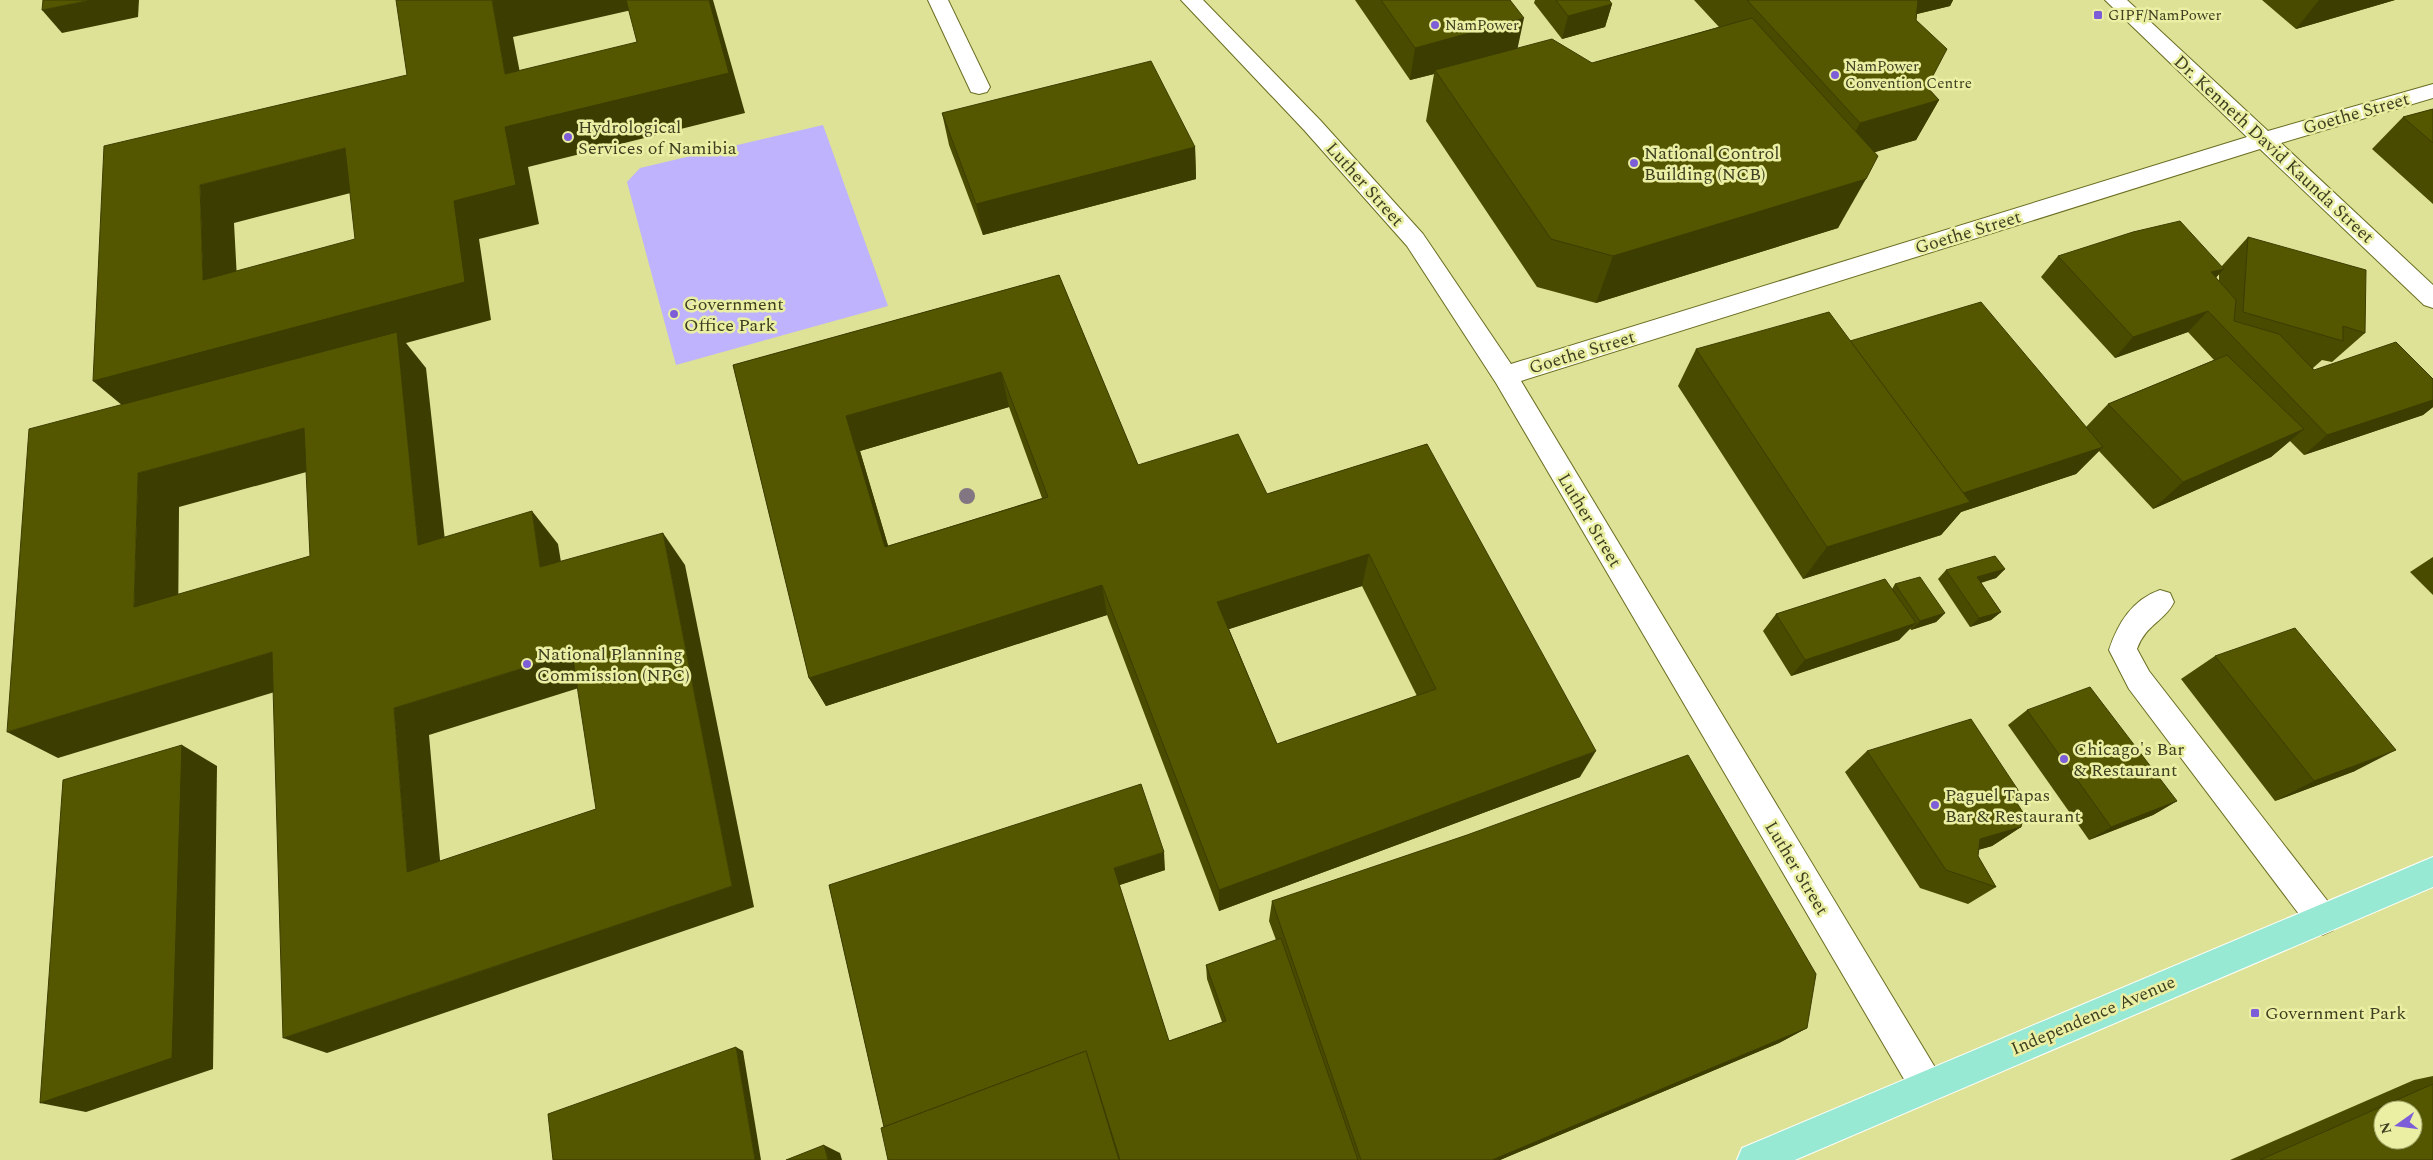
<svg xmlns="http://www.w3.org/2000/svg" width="2433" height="1160" font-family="Spectral,serif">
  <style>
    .green { fill: #bfb3fd }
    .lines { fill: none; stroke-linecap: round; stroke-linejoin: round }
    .minor-casing { stroke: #6a6d21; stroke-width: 2 }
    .major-casing { stroke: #fff; stroke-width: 2 }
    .minor { fill: #fff; fill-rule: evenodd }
    .major { fill: #98e9d3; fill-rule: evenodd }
    .tree { fill: #827682 }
    .wall { fill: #494b00; fill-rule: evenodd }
    .shaded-wall { fill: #3c3d00 }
    .building { fill: #555700; stroke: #3c3d00; fill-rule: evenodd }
    .poi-dot { fill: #7d5ed8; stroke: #eaefa3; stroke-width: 2 }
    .labels { text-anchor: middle; stroke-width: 5; stroke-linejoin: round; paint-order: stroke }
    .far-poi-label { font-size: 15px; fill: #3d3f20; stroke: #eaefa3; text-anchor: start }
    .street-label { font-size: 18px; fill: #3d3f20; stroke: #eaefa3 }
    .poi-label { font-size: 18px; fill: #3d3f20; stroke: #eaefa3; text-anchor: start }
  </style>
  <rect width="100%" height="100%" fill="#dde296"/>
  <polygon class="green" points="823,125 888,306 676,365 627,182 640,168"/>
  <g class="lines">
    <g class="minor-casing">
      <g id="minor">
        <polygon points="928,0 948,0 990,87 987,92 979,94 971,92"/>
        <polygon points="1181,0 1203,0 1320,120 1423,234 1511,364 2247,137 2105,0 2127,0 2268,131 2433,84 2433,98 2281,143 2433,285 2433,308 2424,305 2260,149 1521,381 1939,1074 1944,1086 1939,1098 1927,1103 1915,1098 1496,383 1407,246 1304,130"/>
        <path d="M2160 590 2170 593 2174 602C2165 621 2146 624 2137 649L2149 671 2333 908 2338 919 2333 930 2322 935 2311 930 2129 689 2109 650C2118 623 2132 600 2160 590Z"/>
      </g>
    </g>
    <g class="major-casing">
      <polygon id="major" points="2433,857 2433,887 1795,1160 1737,1160 1742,1148"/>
    </g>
    <use href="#minor" class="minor"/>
    <use href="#major" class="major"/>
  </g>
  <circle class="tree" cx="967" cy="496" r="8"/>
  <g class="wall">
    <polygon points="1355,0 1510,0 1517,48 1592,63 1719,27 1694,0 1953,0 1950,6 1917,14 1916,20 1927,87 1939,100 1916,140 1874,152 1838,228 1596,303 1537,287 1426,121 1434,74 1410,80"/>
    <polygon points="1535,0 1609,0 1612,4 1605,27 1562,39 1534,3"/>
    <polygon points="2262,0 2395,0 2296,29"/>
    <polygon points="2433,109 2433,204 2372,149 2403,117"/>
    <polygon points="942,113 1195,147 1196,179 983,235 949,145"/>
    <path d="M2248 237 2365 333 2332 362 2322 360 2313 368 2314 370 2433 379V407L2423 415 2304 455 2290 441 2271 457 2153 509 2099 451 2076 474 1961 512 1941 535 1803 579 1678 386 1696 349 1850 341 2086 427 2108 404 2214 360 2188 332 2115 358 2041 277 2058 256 2221 267ZM2219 274V281L2216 278Z"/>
    <path d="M1059 275 1138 465 1267 494 1427 444 1580 777 1219 911 1107 615 826 706 809 678 733 365ZM1009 407 1042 498 888 546 860 451ZM1362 586 1417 696 1277 744 1229 629Z"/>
    <polygon points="2433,557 2433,595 2410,572"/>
    <polygon points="2005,569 1996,578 1981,583 2001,612 1991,620 1970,627 1938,579 1946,570"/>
    <polygon points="1895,584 1945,613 1936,622 1911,630 1910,628 1899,640 1791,676 1763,631 1776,614 1892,589"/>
    <polygon points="2215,656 2355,771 2275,801 2181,679"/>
    <polygon points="2027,710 2177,801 2153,815 2089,840 2008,725"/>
    <polygon points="1867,751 2024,799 2017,804 2021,827 1992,846 1978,850 1978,856 1996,887 1968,904 1920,888 1845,772"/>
    <polygon points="1165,870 1119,885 1169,1041 1222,1022 1207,979 1206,965 1276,940 1269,921 1272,901 1807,1028 1779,1043 1500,1160 888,1160 884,1127 829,885"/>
    <polygon points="2433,1076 2433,1160 2230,1160 2414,1080"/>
  </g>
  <g class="shaded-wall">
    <polygon points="91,0 139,0 138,17 62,33 42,10"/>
    <polygon points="492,0 632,0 636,9 513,37 528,114 505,74"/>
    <polygon points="709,0 713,0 745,113 528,167 539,224 479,239 491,320 406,343 426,368 449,577 418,545 398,345 135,416 93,381 454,201 505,127"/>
    <polygon points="1909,0 1953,0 1950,6 1900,18"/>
    <polygon points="2319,0 2395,0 2296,29"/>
    <polygon points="1612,4 1605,27 1562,39 1568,16"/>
    <polygon points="1524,18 1517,51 1435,70 1434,74 1410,80 1415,48"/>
    <polygon points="1939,100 1916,140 1839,163 1860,123"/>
    <polygon points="1195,147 1196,179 983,235 976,204"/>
    <polygon points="345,148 374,187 234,223 239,317 203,280 200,185"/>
    <polygon points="1866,179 1838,228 1596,303 1613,256"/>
    <polygon points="2224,269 2204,290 2211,272"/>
    <polygon points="2208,311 2188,332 2115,358 2133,337"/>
    <polygon points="1001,372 1009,407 860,451 898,579 885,547 846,416"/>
    <polygon points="2433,400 2433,407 2423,415 2304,455 2327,435"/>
    <polygon points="304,428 339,463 179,507 178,637 134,607 138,473"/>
    <polygon points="2304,429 2271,457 2153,509 2183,482"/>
    <polygon points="2103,447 2076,474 1961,512 1941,535 1803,579 1827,547 1954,496"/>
    <polygon points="532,511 558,544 567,598 540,567"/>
    <polygon points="663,533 685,565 754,907 327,1053 283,1038 732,886"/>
    <polygon points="1369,554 1362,586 1217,633 1217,602"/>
    <polygon points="2005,569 1996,578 1968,586 1977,577"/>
    <polygon points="1102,585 1107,615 826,706 809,678"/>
    <polygon points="2001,612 1991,620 1970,627 1979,618"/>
    <polygon points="1945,613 1936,622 1911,630 1920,621"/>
    <polygon points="1916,623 1899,640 1791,676 1805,660"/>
    <polygon points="272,652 311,681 58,758 7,732"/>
    <polygon points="572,653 598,682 429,735 443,894 407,872 394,708"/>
    <polygon points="182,745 217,766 213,1069 86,1112 40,1103"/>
    <polygon points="2396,750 2355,771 2275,801 2314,781"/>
    <polygon points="1596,751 1580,777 1219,911 1219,890"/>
    <polygon points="2177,801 2153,815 2089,840 2111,827"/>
    <polygon points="2021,827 1992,846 1952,857 1980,839"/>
    <polygon points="1164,852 1165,870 1117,886 1114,868"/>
    <polygon points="1807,1028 1779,1043 1500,1160 1492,1160"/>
    <polygon points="736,1047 743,1051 761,1160 755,1160"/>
    <polygon points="824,1145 840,1153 842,1160 828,1160"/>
  </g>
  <g class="building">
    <polygon points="43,0 91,0 42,10"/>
    <path d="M396 0H492L505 74 637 42 626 0H709L729 73 505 127 516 185 454 201 465 282 93 381 104 146 407 75ZM345 148 355 239 203 280 200 185Z"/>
    <polygon points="1381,0 1510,0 1524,18 1415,48"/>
    <polygon points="1556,0 1609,0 1612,4 1568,16"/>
    <polygon points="1747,0 1918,0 1916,20 1947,49 1927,87 1939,100 1860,123"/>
    <polygon points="1752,18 1878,156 1866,179 1613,256 1551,239 1435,70 1552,39 1592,63"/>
    <polygon points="1151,61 1195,147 976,204 942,113"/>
    <polygon points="2433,109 2433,143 2403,117"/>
    <polygon points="2180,221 2224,269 2211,272 2236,300 2234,321 2279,334 2314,370 2396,342 2433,379 2433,400 2327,435 2208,311 2133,337 2058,256 2133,232"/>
    <polygon points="2248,237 2366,270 2365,333 2343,326 2343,341 2243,312"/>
    <path d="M1059 275 1138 465 1238 434 1267 494 1427 444 1596 751 1219 890 1102 585 809 678 733 365ZM1001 372 1048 497 885 547 846 416ZM1369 554 1436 689 1277 744 1217 602Z"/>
    <polygon points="1981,302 2103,447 1963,493 1850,341"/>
    <polygon points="1829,312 1970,502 1827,547 1696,349"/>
    <path d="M397 332 418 545 532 511 540 567 663 533 732 886 283 1038 272 652 7 732 29 429ZM304 428 310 556 134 607 138 473ZM572 653 596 809 407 872 394 708Z"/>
    <polygon points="2227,355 2304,429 2183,482 2108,404"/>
    <polygon points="1995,556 2005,569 1977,577 2001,612 1979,618 1946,570"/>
    <polygon points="1920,577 1945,613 1920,621 1895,584"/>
    <polygon points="1885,579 1916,623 1805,660 1776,614"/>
    <polygon points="2295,628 2396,750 2314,781 2215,656"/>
    <polygon points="2090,687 2177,801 2111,827 2027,710"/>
    <polygon points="1971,719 2024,799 2015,800 2024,814 2021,827 1980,839 1978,856 1996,887 1946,870 1867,751"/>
    <polygon points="182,745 172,1058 40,1103 63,780"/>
    <polygon points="1688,755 1816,974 1807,1028 1492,1160 1361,1160 1272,901 1467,835"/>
    <polygon points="1141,784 1164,852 1114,868 1169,1041 1226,1021 1206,965 1281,938 1358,1160 1120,1160 1086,1051 884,1127 829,885"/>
    <polygon points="736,1047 755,1160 553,1160 548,1114"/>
    <polygon points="1086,1051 1119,1160 888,1160 881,1128"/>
    <path d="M2433 1084V1160H2260ZM2383 1110H2413V1140H2383Z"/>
    <polygon points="824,1145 828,1160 786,1160"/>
  </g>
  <g class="poi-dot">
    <rect x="2093" y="10" width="10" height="10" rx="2.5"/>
    <circle cx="1435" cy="25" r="5"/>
    <circle cx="1835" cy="75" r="5"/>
    <circle cx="568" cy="137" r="5"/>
    <circle cx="1634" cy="163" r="5"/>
    <circle cx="674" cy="314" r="5"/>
    <circle cx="527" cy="664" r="5"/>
    <circle cx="2064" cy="759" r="5"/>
    <circle cx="1935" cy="805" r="5"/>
    <rect x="2250" y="1008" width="10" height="10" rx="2.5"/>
  </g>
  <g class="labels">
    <g class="far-poi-label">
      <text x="2108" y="20">GIPF/NamPower</text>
      <text x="1445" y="30">NamPower</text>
      <text x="1845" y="71">NamPower<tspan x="1845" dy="17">Convention Centre</tspan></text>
    </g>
    <g class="street-label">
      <text transform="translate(2356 113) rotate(-16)" y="6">Goethe Street</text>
      <text transform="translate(2274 149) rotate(43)" y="6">Dr. Kenneth David Kaunda Street</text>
      <text transform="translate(1365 184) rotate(48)" y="6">Luther Street</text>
      <text transform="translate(1968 232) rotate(-17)" y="6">Goethe Street</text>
      <text transform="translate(1582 352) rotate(-17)" y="6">Goethe Street</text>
      <text transform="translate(1590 520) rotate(59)" y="6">Luther Street</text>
      <text transform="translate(1797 868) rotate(59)" y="6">Luther Street</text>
      <text transform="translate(2093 1015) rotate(-23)" y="6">Independence Avenue</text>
    </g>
    <g class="poi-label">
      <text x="578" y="133">Hydrological<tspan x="578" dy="21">Services of Namibia</tspan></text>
      <text x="1644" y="159">National Control<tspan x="1644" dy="21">Building (NCB)</tspan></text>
      <text x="684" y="310">Government<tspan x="684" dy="21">Office Park</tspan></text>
      <text x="537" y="660">National Planning<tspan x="537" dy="21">Commission (NPC)</tspan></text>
      <text x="2074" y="755">Chicago's Bar<tspan x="2074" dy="21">&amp; Restaurant</tspan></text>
      <text x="1945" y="801">Paguel Tapas<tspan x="1945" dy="21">Bar &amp; Restaurant</tspan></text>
      <text x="2265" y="1019">Government Park</text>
    </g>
  </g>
  <g transform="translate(2398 1125) rotate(256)"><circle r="24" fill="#eaefa3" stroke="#a5a96f"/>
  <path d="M0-4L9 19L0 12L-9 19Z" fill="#7d5ed8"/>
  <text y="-8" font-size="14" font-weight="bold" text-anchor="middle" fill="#3d3f20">N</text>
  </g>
</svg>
